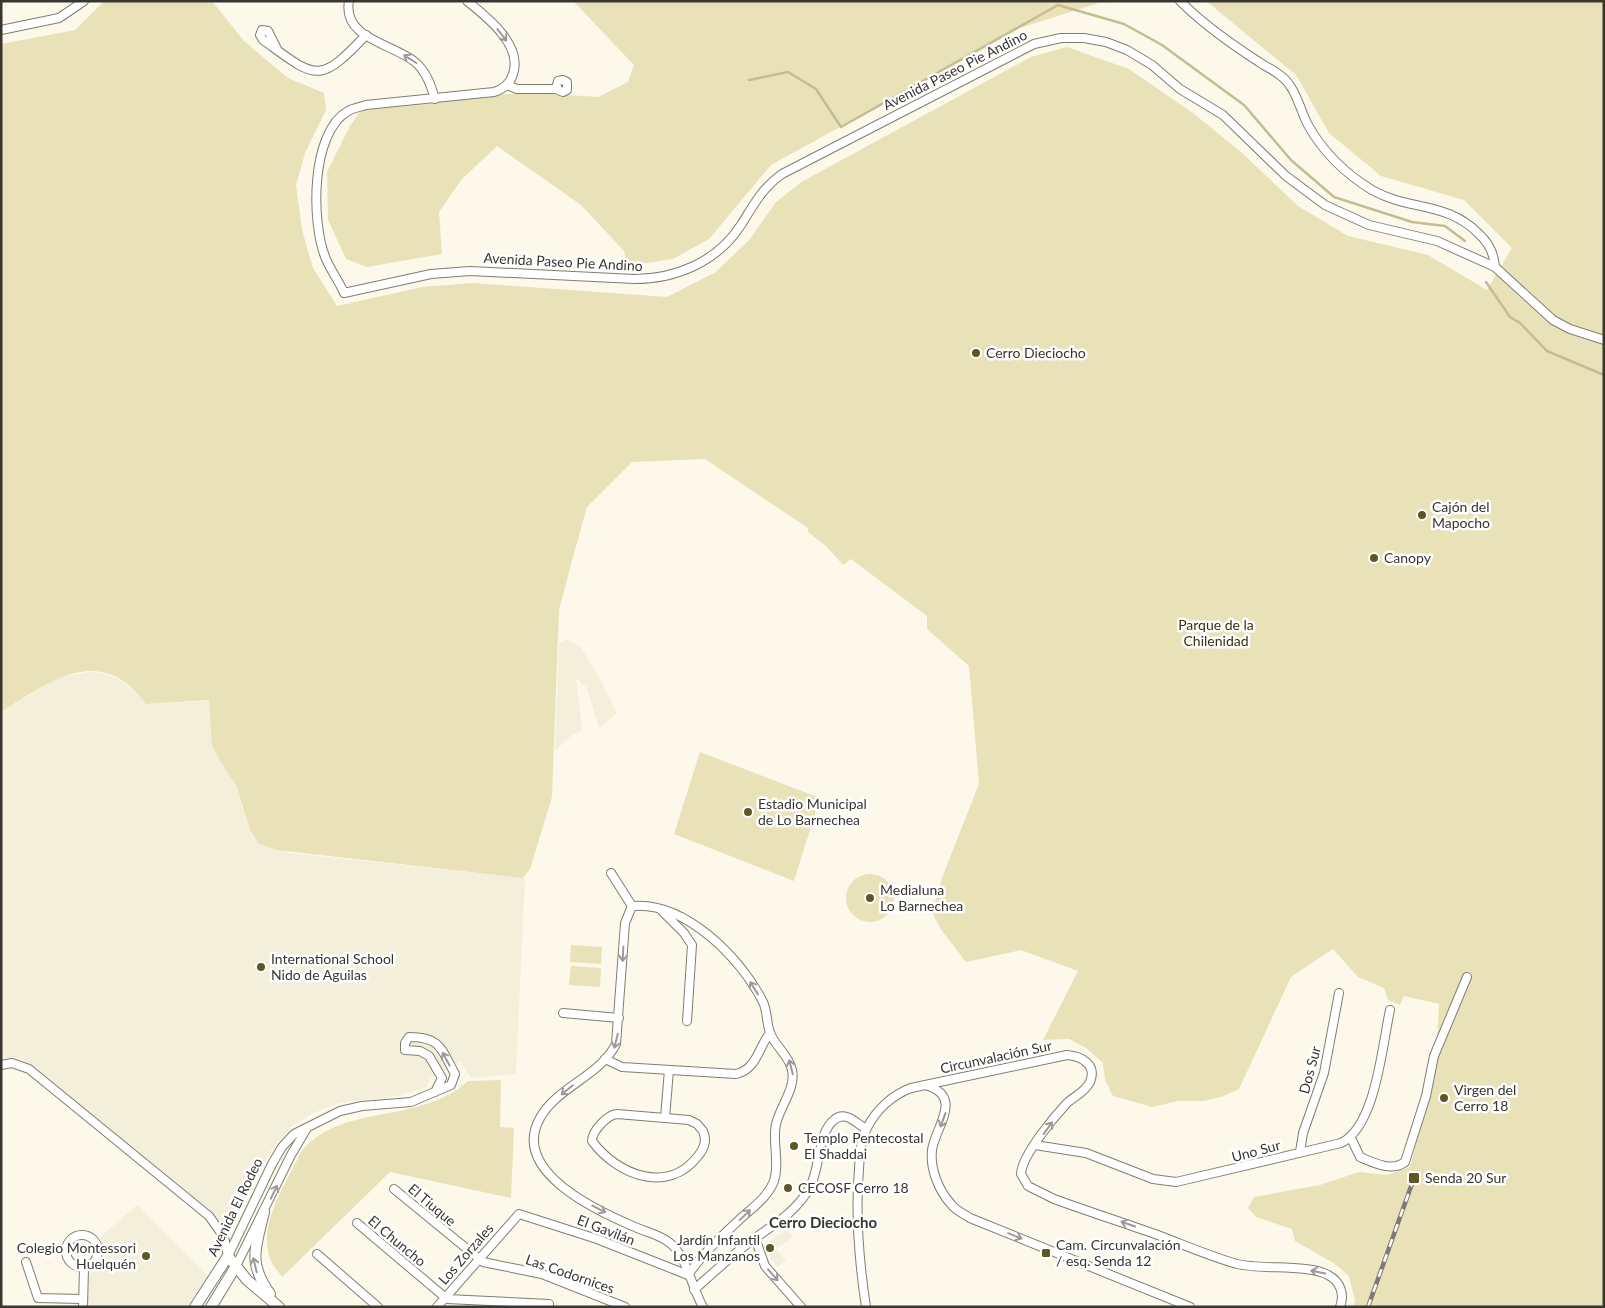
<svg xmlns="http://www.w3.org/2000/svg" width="1605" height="1308" font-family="Lato,sans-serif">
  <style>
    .built { fill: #f3efda }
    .green { fill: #e9e1b8 }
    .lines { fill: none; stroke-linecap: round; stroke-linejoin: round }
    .stream { stroke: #c5bd92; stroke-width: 2.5 }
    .street-casing { stroke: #807e71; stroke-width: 10 }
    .secondary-casing { stroke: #807e71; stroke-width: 12 }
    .street { stroke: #fff; stroke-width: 8 }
    .secondary { stroke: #fff; stroke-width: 10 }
    .rail-casing { stroke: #7c7b72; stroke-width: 4.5 }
    .rail { stroke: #fff; stroke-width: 2.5; stroke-dasharray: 8; stroke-linecap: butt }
    .oneway { stroke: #9b9a98 }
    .poi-dot { fill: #605623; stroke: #fff; stroke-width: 2 }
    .labels { text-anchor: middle; stroke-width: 5; stroke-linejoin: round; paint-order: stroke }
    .street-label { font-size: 14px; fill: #373631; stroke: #fff }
    .poi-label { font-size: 14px; fill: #373631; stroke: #fff; text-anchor: start }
    .park-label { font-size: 14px; fill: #37300c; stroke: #fff }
    .neighbourhood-label { font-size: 15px; font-weight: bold; fill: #373631; stroke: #fff }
  </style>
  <rect width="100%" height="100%" fill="#fcf9eb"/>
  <g class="built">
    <polygon points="569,639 581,648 597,673 617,713 599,728 587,688 576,678 582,730 573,734 555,751 559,643"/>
    <polygon points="88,672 103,673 118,679 134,690 147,704 210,701 214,750 229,771 236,786 249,829 256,841 271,849 289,853 525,878 516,1074 471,1078 460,1062 430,1079 425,1088 393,1097 339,1103 311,1114 291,1127 272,1149 228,1229 209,1209 23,1060 15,1057 1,1061 1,712 57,678"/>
    <polygon points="137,1205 208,1276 187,1307 86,1307 85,1278 102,1262 105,1249 99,1238"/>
    <polygon points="786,1229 793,1237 776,1249 786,1261 778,1267 762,1247"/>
  </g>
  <g class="green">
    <path d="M104 1H212L244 41 288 78 324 93 326 110 305 153 296 185 302 230 313 268 337 306 422 287 473 283 667 297 716 272 749 240 776 202 803 181 1031 57 1067 47 1129 69 1193 113 1241 152 1298 206 1348 236 1428 255 1487 290 1512 248 1464 200 1381 176 1329 133 1296 75 1206 1H1604V1307H1353L1355 1301 1349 1276 1335 1264 1295 1241 1292 1229 1256 1217 1248 1208 1254 1197 1320 1185 1359 1172 1387 1175 1410 1167 1424 1114 1436 1058 1439 1004 1404 996 1400 1005 1388 1000 1384 988 1358 977 1333 949 1291 977 1239 1089 1221 1097 1203 1101H1178L1152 1107 1113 1096 1105 1080 1103 1063 1086 1048 1069 1039 1043 1040 1078 971 1021 950 966 962 940 928 932 912 943 875 979 784 969 666 927 629V616L851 559 843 565 826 546 808 532V528L705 459 632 462 587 507 573 557 559 610 552 797 530 869 523 878 276 850 258 843 250 830 236 785 220 761 212 745 209 700 146 704C100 642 51 681 1 712V44L75 30Z"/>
    <polygon points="573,1 1129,1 1099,3 1020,28 771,165 709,239 673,259 627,266 624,251 581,205 497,146 461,180 439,212 442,254 367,267 346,259 328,220 327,172 350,126 361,110 427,104 479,95 538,93 598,97 628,82 634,65"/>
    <polygon points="700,752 820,798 794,881 674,834"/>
    <circle cx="870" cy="898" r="24"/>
    <polygon points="571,945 602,947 601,964 570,962"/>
    <polygon points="571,966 601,968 600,987 569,985"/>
    <path d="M501 1080 500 1127 514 1128 511 1198 390 1172 282 1277C279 1272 274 1267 271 1261 256 1226 286 1184 300 1154 337 1102 419 1126 468 1081Z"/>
  </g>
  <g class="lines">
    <g class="stream">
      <polyline points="749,80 788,72 816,89 841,127 1058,5 1124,24 1162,45 1244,105 1291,160 1334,197 1412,222 1445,226 1465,241"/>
      <polyline points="1486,282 1510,317 1520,323 1547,351 1604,375"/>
    </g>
    <g class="street-casing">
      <g id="street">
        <path d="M349 1C342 39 394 44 415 62 426 71 431 85 435 99"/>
        <path d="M467 1C487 17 523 45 513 74 510 84 504 89 494 92L366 105C360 107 353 108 348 111 310 133 311 224 326 259 331 271 339 281 344 293L431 274 470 271 634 279C676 279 717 262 741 225 753 206 762 188 782 174L1034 44 1061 38H1084L1106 42 1127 50 1152 65 1180 89 1223 115 1286 176 1325 205 1369 225 1437 241 1495 267 1553 320 1570 329 1604 340"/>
        <path d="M1180 1C1203 24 1231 44 1259 62 1266 67 1274 70 1281 76 1296 87 1300 110 1308 125 1323 152 1346 174 1372 190 1409 211 1447 201 1479 234 1489 243 1494 253 1495 267"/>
        <polyline points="1,30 59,18 84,1"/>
        <path d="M277 49 268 31 262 30 260 35 263 40C316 78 318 86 366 35"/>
        <polyline points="507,85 517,89 556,89 563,92 567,90 567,82 563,80 558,81 556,89"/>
        <polyline points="611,873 632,906"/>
        <path d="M632 906 625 923 616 1044C600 1076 557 1087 540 1118 510 1171 597 1211 635 1227 646 1232 661 1235 670 1243 687 1257 692 1288 703 1307"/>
        <path d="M632 906C685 901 741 958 763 1002 768 1012 766 1025 771 1035 777 1048 789 1056 792 1070 796 1088 780 1107 776 1124 772 1142 780 1163 774 1181 768 1197 752 1208 739 1220 721 1237 702 1254 688 1275"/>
        <polyline points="662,911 684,933 692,945 687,1021"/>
        <polyline points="563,1013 619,1018"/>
        <path d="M605 1059 622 1067 736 1074C757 1069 758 1048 770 1033"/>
        <polyline points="1,1065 12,1063 29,1069 209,1216 224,1237 228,1256"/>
        <path d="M925 1085C965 1096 935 1127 932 1150 930 1168 938 1190 951 1204 955 1210 964 1214 970 1218L1190 1307"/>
        <path d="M617 1114 689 1120 697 1124 703 1131C707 1140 704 1149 698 1156 668 1195 617 1175 592 1141 592 1131 607 1115 617 1114Z"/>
        <polyline points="665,1118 669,1070"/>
        <path d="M1351 1138 1360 1157C1374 1163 1392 1172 1405 1162L1426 1096 1434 1056 1467 977"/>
        <path d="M1035 1145 1086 1153 1153 1179 1176 1182 1341 1143C1376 1126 1382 1046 1390 1010"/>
        <polyline points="1300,1152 1303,1133 1324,1073 1339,993"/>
        <polyline points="394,1189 483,1262 542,1274 625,1307"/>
        <polyline points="357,1223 447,1299 549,1304"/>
        <circle cx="82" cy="1251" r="16"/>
        <polyline points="755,1238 765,1266 801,1307"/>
        <polyline points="317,1254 378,1307"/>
        <path d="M228 1256 272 1164 282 1147 294 1134 340 1111 362 1106 411 1102 451 1085 455 1074C441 1049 441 1037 409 1037L405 1043V1050L420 1051 429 1056 442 1078 435 1092"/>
        <polyline points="26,1262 38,1298 82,1299"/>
        <polyline points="236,1266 291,1155 307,1128"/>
        <path d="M694 1290C714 1272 733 1254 755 1238 775 1224 798 1210 810 1187 820 1169 818 1132 834 1120 845 1110 856 1123 866 1129"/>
        <polyline points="83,1307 84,1267"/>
        <polyline points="437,1307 519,1214 597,1239 688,1275"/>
        <path d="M866 1307C859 1261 855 1216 859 1169 860 1155 860 1141 867 1128 876 1110 892 1095 911 1088L1067 1055C1082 1056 1097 1065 1090 1082 1085 1092 1075 1096 1067 1103 1054 1117 1022 1155 1021 1174L1028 1186 1054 1199C1087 1211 1121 1222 1155 1234 1182 1244 1209 1256 1237 1264 1262 1270 1309 1264 1328 1275 1340 1281 1345 1294 1340 1307"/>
      </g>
    </g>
    <g class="secondary-casing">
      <g id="secondary">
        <path d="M264 1212C256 1247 247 1262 270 1294"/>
        <polyline points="195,1307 228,1256 247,1280 279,1307"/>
        <polyline points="211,1307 236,1266"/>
      </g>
    </g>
    <use href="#street" class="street"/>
    <use href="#secondary" class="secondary"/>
    <g class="rail-casing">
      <polyline id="rail" points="1368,1307 1414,1178"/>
    </g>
    <use href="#rail" class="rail"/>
  </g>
  <defs><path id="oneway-shaft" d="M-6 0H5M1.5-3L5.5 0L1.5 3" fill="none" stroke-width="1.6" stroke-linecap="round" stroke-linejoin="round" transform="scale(1.25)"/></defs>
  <g class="oneway">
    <use href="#oneway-shaft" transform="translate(502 35) rotate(52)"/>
    <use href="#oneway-shaft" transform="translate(410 59) rotate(-148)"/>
    <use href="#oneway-shaft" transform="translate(623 954) rotate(93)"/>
    <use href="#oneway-shaft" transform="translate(754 988) rotate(-122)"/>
    <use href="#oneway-shaft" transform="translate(616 1041) rotate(104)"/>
    <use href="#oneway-shaft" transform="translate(446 1059) rotate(-119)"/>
    <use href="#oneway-shaft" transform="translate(791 1067) rotate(-104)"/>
    <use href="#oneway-shaft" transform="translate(567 1090) rotate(141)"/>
    <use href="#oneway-shaft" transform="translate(943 1120) rotate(110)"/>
    <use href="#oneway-shaft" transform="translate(1048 1128) rotate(-54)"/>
    <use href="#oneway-shaft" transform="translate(274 1192) rotate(-64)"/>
    <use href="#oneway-shaft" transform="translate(599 1209) rotate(27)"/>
    <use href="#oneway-shaft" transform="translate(745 1215) rotate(-43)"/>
    <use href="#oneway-shaft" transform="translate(1128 1224) rotate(-161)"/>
    <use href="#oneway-shaft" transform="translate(1015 1236) rotate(22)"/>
    <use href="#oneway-shaft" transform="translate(255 1265) rotate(-103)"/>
    <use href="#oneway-shaft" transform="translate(1318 1272) rotate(-169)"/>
    <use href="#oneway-shaft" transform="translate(773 1275) rotate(49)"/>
  </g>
  <g class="poi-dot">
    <circle cx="976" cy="353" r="5"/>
    <circle cx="1422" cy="515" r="5"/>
    <circle cx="1374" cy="558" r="5"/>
    <circle cx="748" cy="812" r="5"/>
    <circle cx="870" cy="898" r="5"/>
    <circle cx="261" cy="967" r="5"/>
    <circle cx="1444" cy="1098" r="5"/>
    <circle cx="794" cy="1146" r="5"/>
    <rect x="1408" y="1172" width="12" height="12" rx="2.5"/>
    <circle cx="788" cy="1188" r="5"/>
    <circle cx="770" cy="1248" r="5"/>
    <rect x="1041" y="1248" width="10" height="10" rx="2.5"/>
    <circle cx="146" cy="1256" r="5"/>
  </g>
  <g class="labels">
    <g class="street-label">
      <text transform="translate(955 70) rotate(-27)" y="5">Avenida Paseo Pie Andino</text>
      <text transform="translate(563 262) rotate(3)" y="5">Avenida Paseo Pie Andino</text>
      <text transform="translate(996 1057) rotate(-12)" y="5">Circunvalación Sur</text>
      <text transform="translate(1310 1070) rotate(-75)" y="5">Dos Sur</text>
      <text transform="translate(1256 1151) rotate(-15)" y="5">Uno Sur</text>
      <text transform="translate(432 1205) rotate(40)" y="5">El Tiuque</text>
      <text transform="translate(235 1207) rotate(-64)" y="5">Avenida El Rodeo</text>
      <text transform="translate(606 1230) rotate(21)" y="5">El Gavilán</text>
      <text transform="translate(397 1241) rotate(40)" y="5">El Chuncho</text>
      <text transform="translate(466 1254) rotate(-49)" y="5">Los Zorzales</text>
      <text transform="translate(570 1274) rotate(19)" y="5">Las Codornices</text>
    </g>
    <g class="poi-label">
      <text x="986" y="358">Cerro Dieciocho</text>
      <text x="1432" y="512">Cajón del<tspan x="1432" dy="16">Mapocho</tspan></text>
      <text x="1384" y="563">Canopy</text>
      <text x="758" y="809">Estadio Municipal<tspan x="758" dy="16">de Lo Barnechea</tspan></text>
      <text x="880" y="895">Medialuna<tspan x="880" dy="16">Lo Barnechea</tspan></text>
      <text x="271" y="964">International School<tspan x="271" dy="16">Nido de Aguilas</tspan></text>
      <text x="1454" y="1095">Virgen del<tspan x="1454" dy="16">Cerro 18</tspan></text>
      <text x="804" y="1143">Templo Pentecostal<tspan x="804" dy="16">El Shaddai</tspan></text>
      <text x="1425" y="1183">Senda 20 Sur</text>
      <text x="798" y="1193">CECOSF Cerro 18</text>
      <text x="760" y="1245" text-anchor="end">Jardín Infantil<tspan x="760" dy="16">Los Manzanos</tspan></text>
      <text x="1056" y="1250">Cam. Circunvalación<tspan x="1056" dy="16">/ esq. Senda 12</tspan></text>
      <text x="136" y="1253" text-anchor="end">Colegio Montessori<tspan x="136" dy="16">Huelquén</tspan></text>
    </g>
    <g class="park-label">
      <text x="1216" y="630">Parque de la<tspan x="1216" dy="16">Chilenidad</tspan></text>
    </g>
    <g class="neighbourhood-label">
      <text x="823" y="1228">Cerro Dieciocho</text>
    </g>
  </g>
  <rect width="1605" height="1308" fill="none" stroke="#373631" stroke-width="5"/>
</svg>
